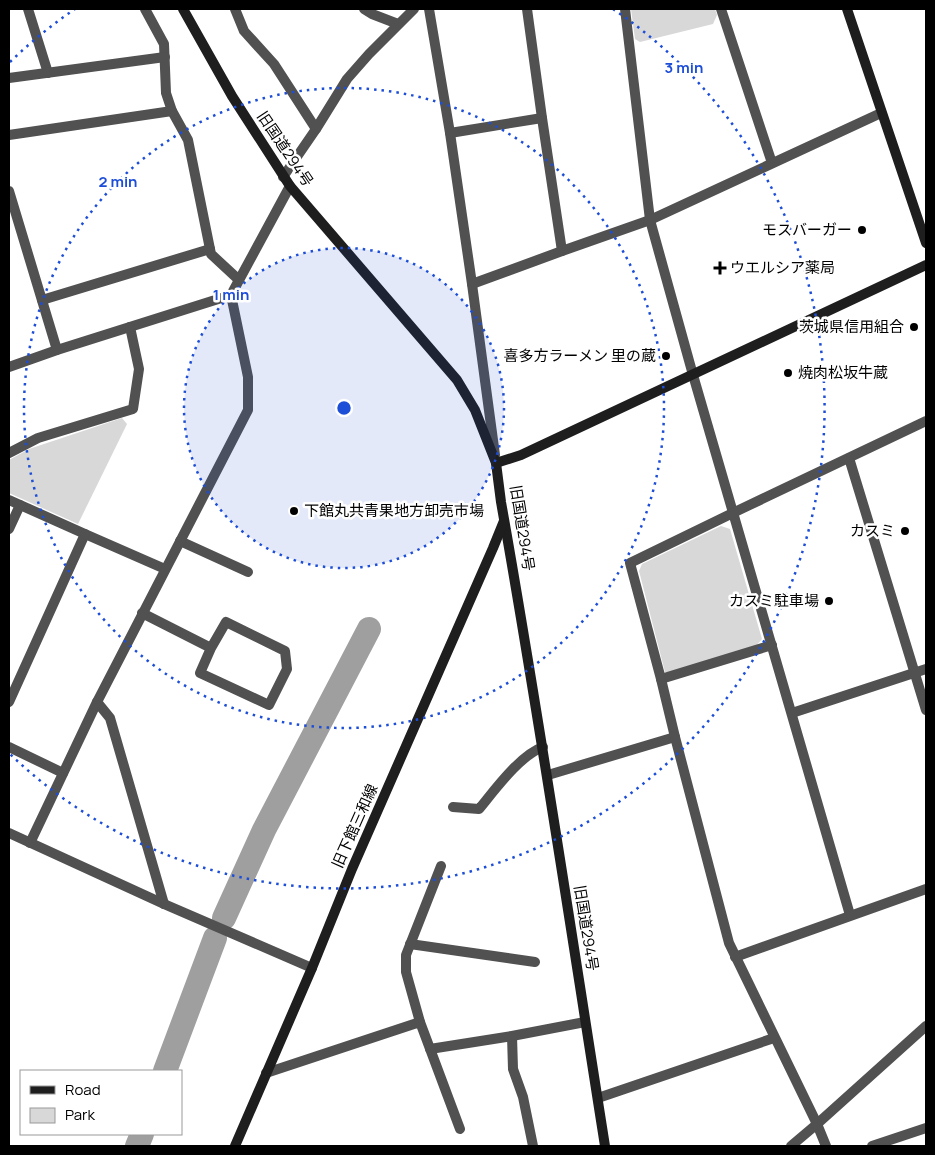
<svg xmlns="http://www.w3.org/2000/svg" width="935" height="1155" font-family="Manrope,'Noto Sans JP',sans-serif">
  <style>
    .green { fill: #d8d8d8 }
    .lines { fill: none; stroke-linecap: round; stroke-linejoin: round }
    .river { stroke: #9f9f9f; stroke-width: 24 }
    .street { stroke: #515151; stroke-width: 10 }
    .secondary { stroke: #1e1e1e; stroke-width: 10 }
    .ring { fill: none; stroke: #1d4ed8; stroke-width: 2.5; stroke-dasharray: 2.5 5 }
    .poi-dot { fill: #000; stroke: #fff; stroke-width: 2 }
    .labels { text-anchor: middle; stroke-width: 5; stroke-linejoin: round; paint-order: stroke }
    .street-label { font-size: 15px; fill: #000; stroke: #fff }
    .poi-label { font-size: 15px; fill: #000; stroke: #fff; text-anchor: end }
    .centre { fill: #1d4ed8; stroke: #fff; stroke-width: 2.5 }
    .ring-label { font-size: 15px; text-anchor: middle; font-weight: bold; fill: #1d4ed8; stroke: #fff; stroke-width: 5; stroke-linejoin: round; paint-order: stroke }
  </style>
  <rect width="100%" height="100%" fill="#fff"/>
  <g class="green">
    <polygon points="631,9 715,9 717,15 713,24 640,42 635,39"/>
    <polygon points="122,418 127,424 78,524 9,493 9,460 29,449"/>
    <polygon points="721,526 730,529 762,639 755,647 670,673 665,672 639,571 642,564"/>
  </g>
  <g class="lines">
    <g class="river">
      <polyline points="224,918 264,830 369,629"/>
      <polyline points="165,1071 215,938"/>
      <polyline points="137,1146 142,1134"/>
    </g>
    <g class="street">
      <polyline points="28,9 48,73"/>
      <polyline points="145,9 164,44 166,93 172,111 188,140 211,254 239,280"/>
      <polyline points="235,9 244,31 274,64 316,129"/>
      <polyline points="364,9 372,14 398,24"/>
      <polyline points="429,9 450,133 472,284 495,455"/>
      <polyline points="527,9 542,118 562,251"/>
      <polyline points="625,9 650,220 693,375 850,915"/>
      <polyline points="721,9 772,163"/>
      <polyline points="9,78 165,57"/>
      <polyline points="450,133 542,118"/>
      <polyline points="9,135 172,111"/>
      <polyline points="283,177 316,129 347,79 369,54 414,9"/>
      <polyline points="9,191 57,350"/>
      <polyline points="472,284 562,251 650,220 881,113"/>
      <polyline points="42,300 210,249"/>
      <polyline points="9,367 57,350 231,295"/>
      <polyline points="9,453 38,438 133,409 139,369 130,327"/>
      <polyline points="849,458 926,710"/>
      <polyline points="9,500 85,534 9,702"/>
      <polyline points="9,529 20,505"/>
      <polyline points="85,534 165,569"/>
      <polyline points="180,541 248,572"/>
      <polyline points="142,613 211,648 226,622 285,651 287,669 269,705 200,673 211,648"/>
      <polyline points="661,679 772,645"/>
      <polyline points="97,702 110,718 164,904"/>
      <polyline points="792,713 926,669"/>
      <polyline points="9,747 63,773"/>
      <polyline points="548,775 675,737"/>
      <path d="M453 807 479 809C494 791 520 755 543 747"/>
      <polyline points="9,833 164,904 312,968"/>
      <polyline points="30,843 97,702 248,410 248,377 231,295 290,186"/>
      <polyline points="410,944 535,962"/>
      <polyline points="735,957 926,889"/>
      <polyline points="420,1022 406,972 406,955 441,866"/>
      <polyline points="512,1036 513,1069 523,1097 533,1146"/>
      <polyline points="430,1049 512,1036 585,1022"/>
      <polyline points="266,1073 420,1022 460,1129"/>
      <polyline points="598,1098 774,1038"/>
      <polyline points="791,1146 817,1124 926,1026"/>
      <polyline points="826,1146 817,1124 729,943 675,737 661,679 630,563 739,510 926,421"/>
      <polyline points="872,1146 926,1128"/>
    </g>
    <g class="secondary">
      <path d="M183 9 232 96 290 186 457 380 475 410 496 463 501 502C539 716 571 931 605 1146"/>
      <polyline points="847,9 926,243"/>
      <polyline points="496,463 521,455 926,265"/>
      <polyline points="235,1146 312,968 352,869 493,548 504,521"/>
    </g>
  </g>
  <circle cx="344" cy="408" r="160" fill="#1d4ed8" fill-opacity=".12"/>
  <g class="ring">
    <circle cx="344" cy="408" r="160"/>
    <circle cx="344" cy="408" r="320"/>
    <path d="M10 62A481 481 0 0 1 75 9M613 9A481 481 0 1 1 10 754"/>
  </g>
  <g class="poi-dot">
    <circle cx="862" cy="230" r="5"/>
    <path d="M717.5 260.5h5v5h5v5h-5v5h-5v-5h-5v-5h5z"/>
    <circle cx="914" cy="327" r="5"/>
    <circle cx="666" cy="356" r="5"/>
    <circle cx="788" cy="373" r="5"/>
    <circle cx="294" cy="511" r="5"/>
    <circle cx="905" cy="531" r="5"/>
    <circle cx="829" cy="601" r="5"/>
  </g>
  <g class="labels">
    <g class="street-label">
      <text transform="translate(285 149) rotate(56)" y="5">旧国道294号</text>
      <text transform="translate(522 528) rotate(81)" y="5">旧国道294号</text>
      <text transform="translate(355 826) rotate(-66)" y="5">旧下館三和線</text>
      <text transform="translate(586 928) rotate(81)" y="5">旧国道294号</text>
    </g>
    <g class="poi-label">
      <text x="852" y="235">モスバーガー</text>
      <text x="730" y="273" text-anchor="start">ウエルシア薬局</text>
      <text x="904" y="332">茨城県信用組合</text>
      <text x="656" y="361">喜多方ラーメン 里の蔵</text>
      <text x="798" y="378" text-anchor="start">焼肉松坂牛蔵</text>
      <text x="304" y="516" text-anchor="start">下館丸共青果地方卸売市場</text>
      <text x="895" y="536">カスミ</text>
      <text x="819" y="606">カスミ駐車場</text>
    </g>
  </g>
  <circle cx="344" cy="408" r="8" class="centre"/>
  <g class="ring-label">
    <text x="684" y="73">3 min</text>
    <text x="118" y="187">2 min</text>
    <text x="231" y="300">1 min</text>
  </g>
  <rect width="935" height="1155" fill="none" stroke="#000000" stroke-width="20"/>
  <rect x="20" y="1070" width="162" height="65" fill="#ffffff" stroke="#999999"/>
  <rect x="30" y="1086" width="25" height="8" fill="#1e1e1e" stroke="#999999"/>
  <text x="65" y="1095" font-size="15" fill="#000000">Road</text>
  <rect x="30" y="1108" width="25" height="15" fill="#d8d8d8" stroke="#999999"/>
  <text x="65" y="1120" font-size="15" fill="#000000">Park</text>
</svg>
